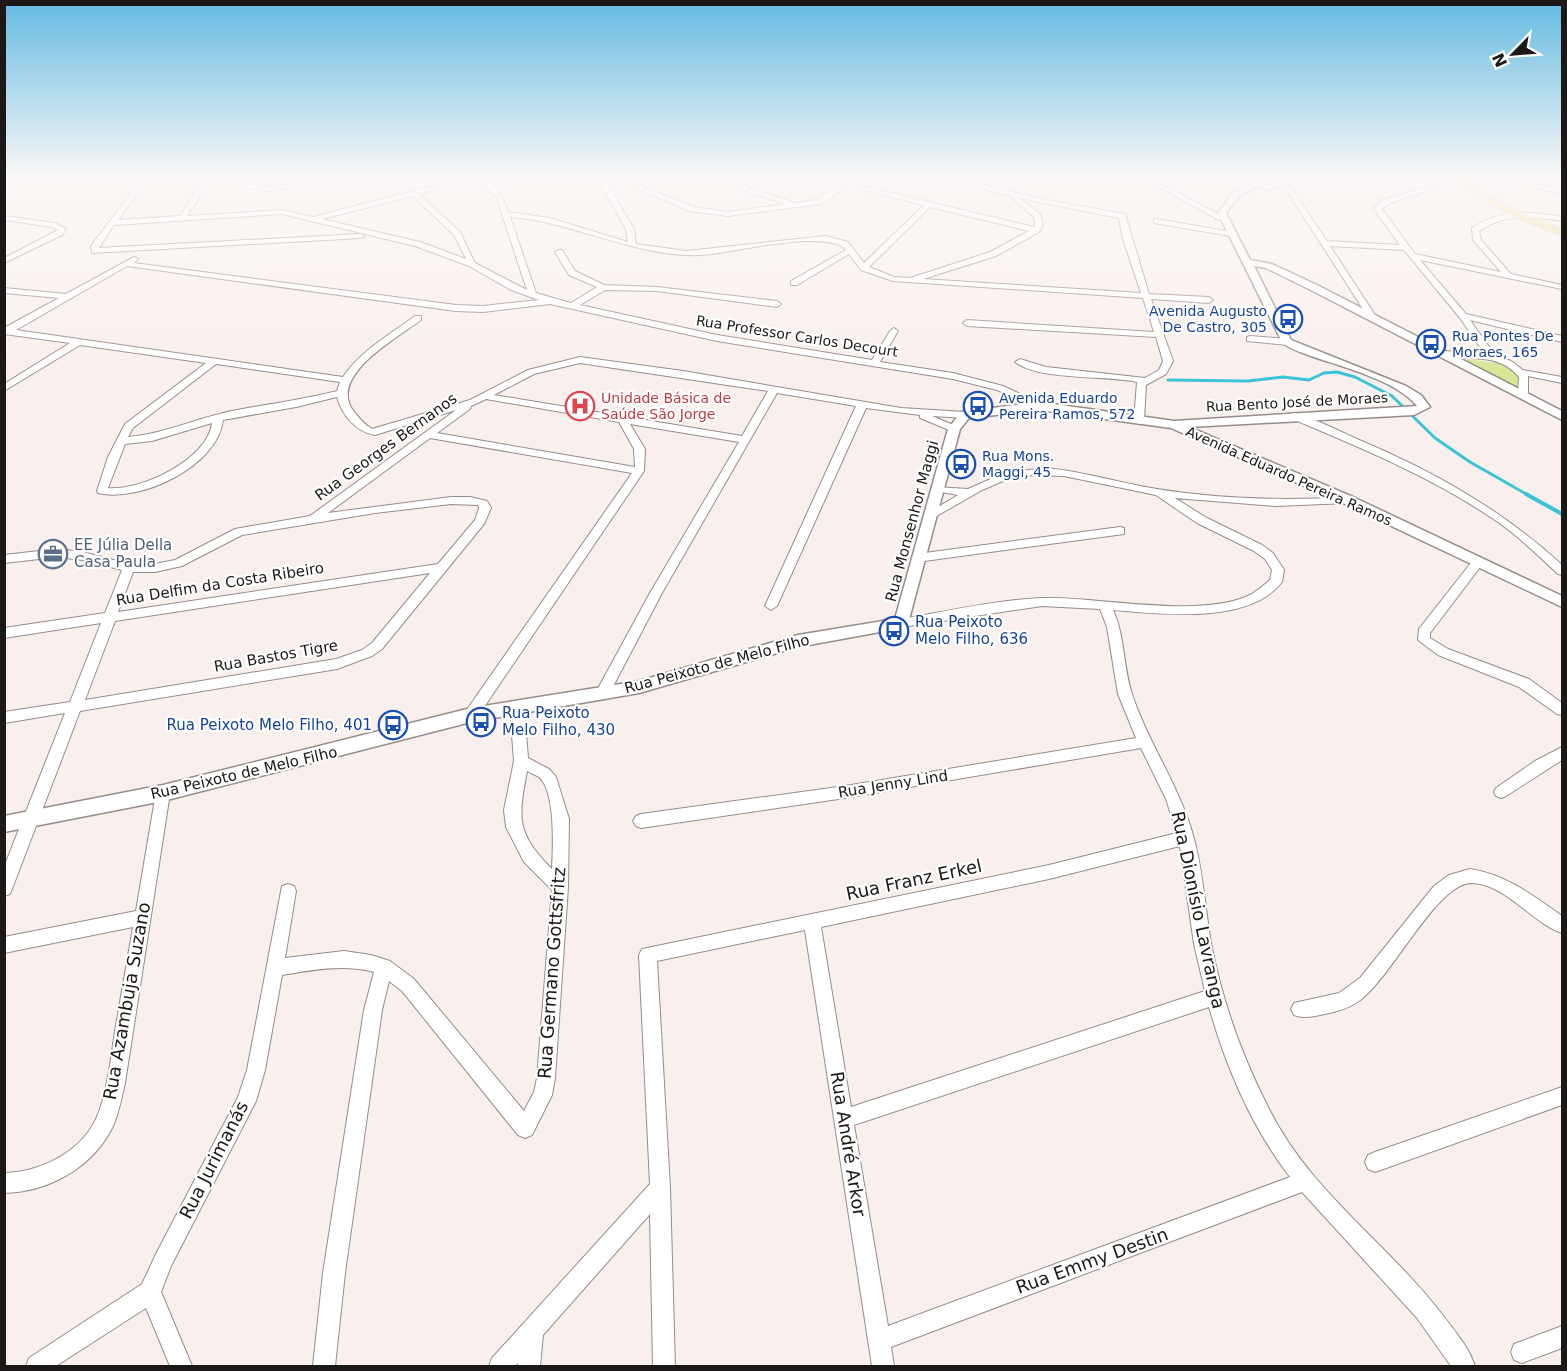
<svg xmlns="http://www.w3.org/2000/svg" width="1567" height="1371" font-family="'DejaVu Sans',sans-serif">
  <style>
    .green { fill: #d9e697 }
    .lines { fill: none; stroke-linecap: round; stroke-linejoin: round }
    .stream-far1 { stroke: #3bc3d8; stroke-width: 3 }
    .stream { stroke: #3bc3d8; stroke-width: 4 }
    .minor-casing { stroke: #968d8a; stroke-width: 2 }
    .tertiary-casing { stroke: #968d8a; stroke-width: 3 }
    .primary-casing { stroke: #d1d1d1; stroke-width: 2 }
    .minor { fill: #fff; fill-rule: evenodd }
    .tertiary { fill: #fff; fill-rule: evenodd }
    .primary { fill: #ebd995; fill-rule: evenodd }
    .labels { text-anchor: middle; stroke-width: 4.5; stroke-linejoin: round; paint-order: stroke }
    .far-transit-label { font-size: 14px; fill: #164399; stroke: #fff; text-anchor: start }
    .far-street-label { font-size: 14px; fill: #1b1817; stroke: #fff }
    .far-health-label { font-size: 14px; fill: #be3a42; stroke: #fff; text-anchor: start }
    .street-label { font-size: 15px; fill: #1b1817; stroke: #fff }
    .service-label { font-size: 15px; fill: #4e5e75; stroke: #fff; text-anchor: start }
    .transit-label { font-size: 15px; fill: #164399; stroke: #fff; text-anchor: start }
    .near-street-label { font-size: 18px; fill: #1b1817; stroke: #fff }
  </style>
  <rect width="100%" height="100%" fill="#f9f0ed"/>
  <polygon class="green" points="1469,359 1502,364 1519,376 1517,389 1462,361"/>
  <g class="lines">
    <polyline class="stream-far1" points="1168,380 1248,381 1283,377 1309,380 1324,373 1337,372 1355,377 1392,396 1435,438 1470,462 1528,495"/>
    <polyline class="stream" points="1526,494 1562,514"/>
    <g class="minor-casing">
      <g id="minor">
        <path d="M105 178H149L118 220 180 216 205 178H212L187 216 282 210 313 217 463 178C490 178 500 187 508 212L550 218 628 242 626 229 597 178H604L634 229 636 244 686 251 826 236 848 242 864 263 924 205 846 186 835 195 821 204 728 216 689 211 614 178H623L694 207 728 212 785 204 708 178H719L795 203 816 200 839 185 817 178H829L1034 227 1035 225 1034 217 1012 198 1011 196 942 178H955L1042 199 1125 214 1149 294 1209 297 1213 300 1209 303 1151 299 1173 361 1166 374 1146 385 1144 421 1139 424 1134 421 1137 382C1106 375 1039 381 1015 362L1020 359 1046 367 1145 378 1159 370 1163 361 1156 337 967 326 963 323 967 320 1154 332 1143 298 893 281 861 270 849 254 797 285H791V281L846 250C828 228 731 253 702 255 635 258 576 222 510 217L536 293 571 303 597 287 569 275 555 252 559 250H562L575 271 604 285 657 287 777 301 781 304 777 307 657 291 605 290 580 305 717 335 872 360 890 331 894 328 898 331 880 362 953 373 1003 386 1042 404V408H1036L997 390 953 379 717 341 550 304 483 312 456 311 127 266 16 330 343 377C360 351 391 334 415 316H421V320C397 338 325 377 355 413 360 419 365 425 372 429L470 400 528 370 580 357 683 371 901 408 965 412 970 415 965 418 932 416 958 427 959 429 954 432 920 418V415L866 408 777 606 771 610 765 606 856 406 777 393 662 593 607 698H597L595 694 650 593 739 442 630 424 645 449 644 471 476 719H466L464 715 466 711 632 473 430 438 328 513 451 497H470L487 501 491 508 484 524 382 649 372 656 337 669 80 711 12 889 10 894 4 896V867L65 713 4 723V712L70 702 101 623 4 638V628L105 613 122 570 83 560 57 557 4 563V555L57 549 83 552 129 564H155L175 560 235 529 310 516 456 410 375 435C356 432 342 415 337 397L296 407 223 420C218 466 140 503 98 493L97 491 108 457 125 424 206 363 80 345 4 391V384L70 343 4 334V328L59 298 4 293V288L66 294 134 257 138 259 134 263 456 305 483 306 539 300 511 290 469 266 415 246 282 214 114 225 99 248 361 234 365 236 361 238 92 253 91 246 139 183H114ZM475 179 496 196 527 290 475 263 460 232 419 194ZM413 196 454 235 466 259 420 242 322 219ZM1019 198 1119 218 1122 236 1141 293 923 279 996 256 1039 232 1043 225 1040 214ZM930 207 1029 231 990 252 910 278 894 277 869 267ZM580 363 768 391 742 436 494 395 534 374ZM216 364 340 382 337 391C302 400 267 404 232 411 197 418 164 434 128 437L133 428ZM486 399 619 422 634 449 635 467 437 433 470 409 471 406ZM212 423C208 459 142 491 108 488L125 444 152 441ZM451 504 478 505 479 508 475 520 438 564 118 612 133 572H155L182 566 242 535 375 513ZM430 573 372 643 362 650 336 659 85 700 115 621Z"/>
        <polygon points="258,178 266,178 256,186 266,187 344,178 367,178 266,191 248,188 248,186"/>
        <polygon points="1477,178 1494,178 1562,189 1562,193"/>
        <path d="M1454 179 1459 180 1388 204 1382 209 1415 254 1501 272 1473 240 1472 228C1500 209 1530 211 1562 217V221C1533 216 1505 213 1479 231L1481 240 1511 274 1562 285V289L1420 260 1466 314 1562 336V342L1470 320 1495 355 1511 361 1523 370 1562 377V383L1528 376V396L1523 399 1518 396 1519 377C1498 351 1465 361 1436 356V352L1439 351 1484 353 1460 318 1404 250 1330 246 1377 318 1370 320 1289 194 1279 182 1284 181 1294 192 1327 241 1400 245 1374 209 1382 200Z"/>
        <polygon points="1153,182 1157,182 1226,218 1219,220 1153,184"/>
        <polygon points="4,216 55,223 66,229 62,235 4,263 4,258 58,230 53,227 4,220"/>
        <polygon points="1157,219 1231,232 1235,234 1231,236 1154,223 1154,219"/>
        <polygon points="1250,336 1287,339 1291,342 1287,345 1247,341 1247,337"/>
        <path d="M1294 413C1316 419 1337 430 1357 439 1433 471 1501 509 1562 565V575L1558 574C1538 555 1518 536 1495 520 1432 477 1361 448 1290 418L1289 416Z"/>
        <path d="M1045 468C1083 471 1119 483 1157 489 1220 499 1284 501 1348 497L1354 500 1348 503 1276 506 1175 498 1205 517 1262 545 1273 553 1284 570 1282 582C1249 625 1160 614 1113 610 1125 636 1123 666 1132 694 1148 743 1179 785 1193 835 1203 870 1205 907 1211 943 1222 1001 1242 1056 1269 1109 1309 1190 1387 1243 1441 1313 1453 1329 1469 1347 1475 1366H1451L1417 1318 1302 1192 891 1347 894 1366H872L805 930 657 961 670 1188 675 1366H653L650 1214 543 1335 540 1366H518V1363L515 1366H489L492 1358 650 1184 639 955 642 949 1049 865 1177 833 1166 799 1141 748 845 798 641 828 636 826 633 821 636 816 641 814 845 786 1136 738 1118 694 1107 627 1100 609 1042 606 902 627 896 623 902 619C948 611 996 600 1043 598 1099 596 1203 620 1252 594 1258 590 1264 585 1270 580L1272 570 1265 559 1254 551 1197 523 1156 495 1064 476 1026 475 1010 478 982 490 935 517 931 519 925 515 958 495 935 491V487L968 489 1004 473ZM1180 846 1194 944 1205 991 851 1107 821 927 1049 879ZM1209 1007C1226 1067 1252 1128 1290 1177L888 1326 854 1125Z"/>
        <polygon points="1120,527 1124,528 1124,534 917,562 911,558 917,554"/>
        <polygon points="1478,558 1484,562 1430,633 1430,638 1448,649 1529,679 1562,703 1562,715 1557,714 1519,687 1438,655 1418,640 1419,629 1474,559"/>
        <path d="M517 703 522 704 524 708 528 758 549 769 556 777 569 819 568 887 555 1078 552 1095 532 1135 525 1138 518 1135 402 991 389 981 382 1010 345 1273 335 1366H313L323 1273 364 1010 374 972C344 964 312 970 282 975L265 1070 256 1101 171 1266 161 1292 192 1366H170L146 1308 56 1366H26L29 1358 142 1284 157 1252 238 1097 247 1070 282 886 288 884 294 886 296 891 285 958 344 951 371 955 390 961 414 979 524 1111 534 1092 537 1078 552 890 524 862 506 827 504 810 514 761 510 708 512 704ZM527 771C530 773 536 775 539 777 556 792 553 848 552 869 516 833 518 819 527 771Z"/>
        <polygon points="1562,747 1562,760 1506,796 1501,798 1496,796 1494,792 1496,788 1535,761"/>
        <path d="M163 787 168 789 170 793 125 1083C122 1097 119 1111 114 1124 95 1166 50 1192 4 1193V1173C43 1172 85 1150 99 1112 108 1086 111 1058 115 1031 121 997 127 962 133 927L4 953V937L136 911 156 793 158 789Z"/>
        <path d="M1470 869C1505 874 1534 896 1562 916V933C1533 924 1505 883 1471 883 1436 884 1391 979 1359 1001 1349 1008 1336 1012 1325 1014 1315 1016 1303 1019 1294 1015L1291 1009 1294 1003 1339 993 1360 978 1434 886 1449 875Z"/>
        <polygon points="1562,1087 1562,1105 1375,1172 1368,1169 1365,1162 1368,1155 1375,1152"/>
        <polygon points="1562,1326 1562,1348 1522,1363 1514,1360 1511,1352 1514,1344"/>
      </g>
    </g>
    <g class="tertiary-casing">
      <g id="tertiary">
        <path d="M1265 178H1277L1239 196 1226 213 1250 260 1272 264 1317 285 1562 411V420L1309 289 1266 268 1254 266 1291 340 1406 386 1421 395 1430 407 1414 415 1189 427 1353 497 1562 596V607L1343 503 1171 428 1039 410 969 418 960 429 907 627 798 647 639 693 471 722 163 801 4 832V816L163 785 471 708 639 681 798 635 895 619 948 429 961 412 1039 402 1174 421 1417 406C1396 380 1342 367 1311 356 1301 352 1289 349 1282 342L1218 213 1233 193Z"/>
        <polygon points="1286,178 1299,178 1268,190 1261,188"/>
      </g>
    </g>
    <g class="primary-casing">
      <polygon id="primary" points="1448,178 1461,178 1519,212 1562,229 1562,236 1511,216"/>
    </g>
    <use href="#minor" class="minor"/>
    <use href="#tertiary" class="tertiary"/>
    <use href="#primary" class="primary"/>
  </g>
  <linearGradient id="sky" x2="0" y2="1"><stop stop-color="#63bae2"/><stop offset="0.48" stop-color="#fcf8f7"/><stop offset="1" stop-color="#fcf8f7" stop-opacity="0"/></linearGradient>
  <rect width="1567" height="370" fill="url(#sky)"/>
  <defs>
    <g id="bus-ring" transform="scale(1.5)"><circle r="9.5" fill="#fff" stroke="#1a4fb4" stroke-width="1.5"/><path d="M-5-6H5V4H4V6H2V4H-2V6H-4V4H-5ZM-3.5-4V0h7V-4ZM-3.5 1.2v1.5H-2V1.2ZM2 1.2v1.5H3.5V1.2Z" fill="#1a4fb4"/></g>
    <g id="hospital-ring" transform="scale(1.5)"><circle r="9.5" fill="#fff" stroke="#e0444e" stroke-width="1.5"/><path d="M-5-5h3v3.5h4V-5h3V5h-3V1.5h-4V5h-3Z" fill="#e0444e"/></g>
    <g id="office-ring" transform="scale(1.5)"><circle r="9.5" fill="#fff" stroke="#5c6f8a" stroke-width="1.5"/><path d="M-6-3h4V-5.5h4V-3h4V5H-6ZM-1-4.5V-3h2v-1.5ZM-6 0V1H6V0Z" fill="#5c6f8a"/></g>
  </defs>
  <g fill-rule="evenodd">
    <use href="#bus-ring" x="1288" y="319"/>
    <use href="#bus-ring" x="1431" y="344"/>
    <use href="#hospital-ring" x="580" y="406"/>
    <use href="#bus-ring" x="978" y="406"/>
    <use href="#bus-ring" x="961" y="464"/>
    <use href="#office-ring" x="53" y="554"/>
    <use href="#bus-ring" x="894" y="631"/>
    <use href="#bus-ring" x="481" y="722"/>
    <use href="#bus-ring" x="393" y="725"/>
  </g>
  <g class="labels">
    <g class="far-transit-label">
      <text x="1267" y="316" text-anchor="end">Avenida Augusto<tspan x="1267" dy="16">De Castro, 305</tspan></text>
      <text x="1452" y="341">Rua Pontes De<tspan x="1452" dy="16">Moraes, 165</tspan></text>
      <text x="999" y="403">Avenida Eduardo<tspan x="999" dy="16">Pereira Ramos, 572</tspan></text>
      <text x="982" y="461">Rua Mons.<tspan x="982" dy="16">Maggi, 45</tspan></text>
    </g>
    <g class="far-street-label">
      <text transform="translate(797 336) rotate(9)" y="5">Rua Professor Carlos Decourt</text>
      <text transform="translate(1297 402) rotate(-3)" y="5">Rua Bento José de Moraes</text>
      <text transform="translate(1289 476) rotate(24)" y="5">Avenida Eduardo Pereira Ramos</text>
    </g>
    <g class="far-health-label">
      <text x="601" y="403">Unidade Básica de<tspan x="601" dy="16">Saúde São Jorge</tspan></text>
    </g>
    <g class="street-label">
      <text transform="translate(386 447) rotate(-36)" y="5">Rua Georges Bernanos</text>
      <text transform="translate(912 521) rotate(-75)" y="5">Rua Monsenhor Maggi</text>
      <text transform="translate(220 584) rotate(-9)" y="5">Rua Delfim da Costa Ribeiro</text>
      <text transform="translate(276 656) rotate(-10)" y="5">Rua Bastos Tigre</text>
      <text transform="translate(717 664) rotate(-15)" y="5">Rua Peixoto de Melo Filho</text>
      <text transform="translate(244 773) rotate(-13)" y="5">Rua Peixoto de Melo Filho</text>
      <text transform="translate(893 784) rotate(-9)" y="5">Rua Jenny Lind</text>
    </g>
    <g class="service-label">
      <text x="74" y="550">EE Júlia Della<tspan x="74" dy="17">Casa Paula</tspan></text>
    </g>
    <g class="transit-label">
      <text x="915" y="627">Rua Peixoto<tspan x="915" dy="17">Melo Filho, 636</tspan></text>
      <text x="502" y="718">Rua Peixoto<tspan x="502" dy="17">Melo Filho, 430</tspan></text>
      <text x="372" y="730" text-anchor="end">Rua Peixoto Melo Filho, 401</text>
    </g>
    <g class="near-street-label">
      <text transform="translate(914 880) rotate(-12)" y="6">Rua Franz Erkel</text>
      <text transform="translate(1198 910) rotate(78)" y="6">Rua Dionísio Lavranga</text>
      <text transform="translate(552 973) rotate(-86)" y="6">Rua Germano Gottsfritz</text>
      <text transform="translate(127 1001) rotate(-80)" y="6">Rua Azambuja Suzano</text>
      <text transform="translate(848 1144) rotate(81)" y="6">Rua André Arkor</text>
      <text transform="translate(214 1160) rotate(-63)" y="6">Rua Jurimanás</text>
      <text transform="translate(1092 1261) rotate(-20)" y="6">Rua Emmy Destin</text>
    </g>
  </g>
  <rect width="1567" height="1371" fill="none" stroke="#1b1817" stroke-width="12"/>
  <g transform="translate(1513 54) rotate(245)" stroke="#ffffff" stroke-width="4.5" paint-order="stroke">
  <path d="M0-4.5L10 22L0 15L-10 22Z" fill="#1b1817"/>
  <text y="-9" font-size="16" font-weight="bold" text-anchor="middle" fill="#1b1817">N</text>
  </g>
</svg>
